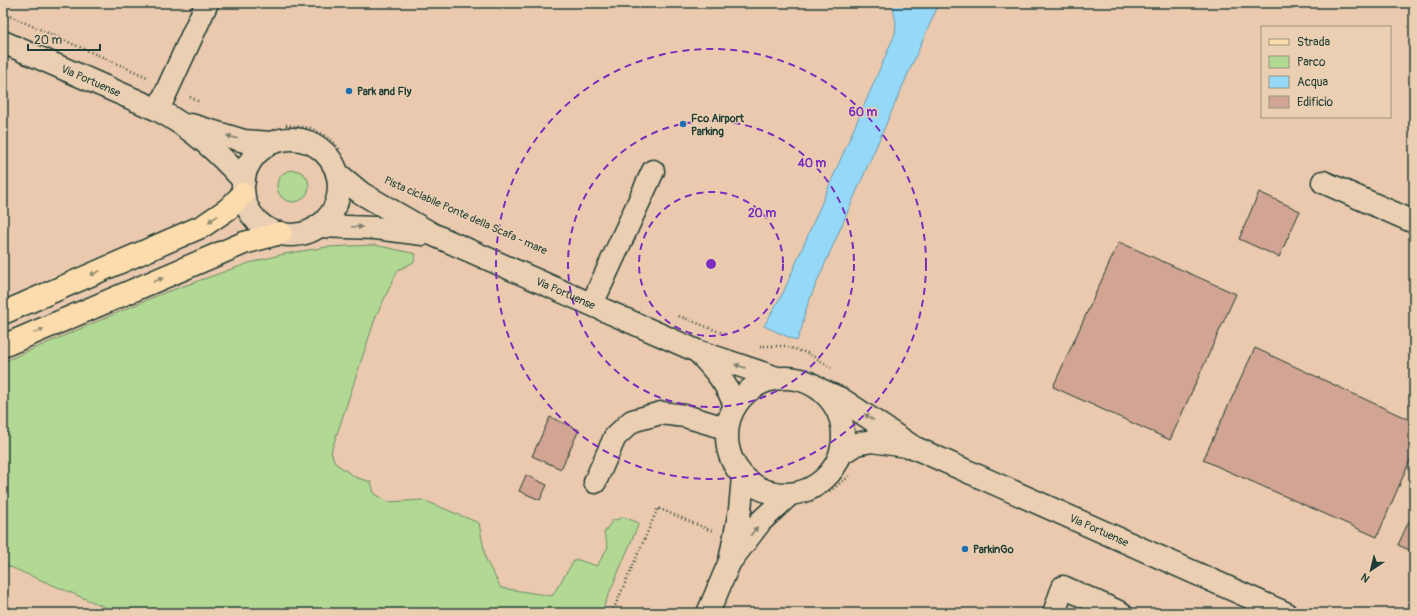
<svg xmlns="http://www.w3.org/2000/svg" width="1417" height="616" font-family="Pangolin,sans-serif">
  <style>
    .green { fill: #b2d994; stroke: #688b64 }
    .water { fill: #96d8f8; stroke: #669aaa }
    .building { fill: #d2a493; stroke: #1f3d34 }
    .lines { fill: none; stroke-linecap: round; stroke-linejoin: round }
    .minor-casing { stroke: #1f3d34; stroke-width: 25 }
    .major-casing { stroke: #1f3d34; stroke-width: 25 }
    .path { stroke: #1f3d34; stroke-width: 2.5; stroke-dasharray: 1 3; stroke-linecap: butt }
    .minor { stroke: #ebcfb2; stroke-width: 22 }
    .major { stroke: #fcdcac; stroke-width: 22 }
    .oneway { fill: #7b7f6d }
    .oneway2 { fill: #8e8c70 }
    .ring { fill: none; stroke: #7b2cbf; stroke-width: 2; stroke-dasharray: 7 5 }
    .poi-dot { fill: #1f6fb2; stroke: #ebcfb2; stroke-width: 1.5 }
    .labels { text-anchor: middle; stroke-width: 3; stroke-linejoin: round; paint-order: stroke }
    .street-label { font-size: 11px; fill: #1f3d34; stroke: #ebcfb2 }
    .poi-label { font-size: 11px; font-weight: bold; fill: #1f3d34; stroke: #ebcfb2; text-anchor: start }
    .centre { fill: #7b2cbf; stroke: #ebcfb2; stroke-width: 2 }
    .ring-label { font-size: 12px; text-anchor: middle; font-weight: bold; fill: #7b2cbf; stroke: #ebcfb2; stroke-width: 3; stroke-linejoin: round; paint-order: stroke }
  </style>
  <rect width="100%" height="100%" fill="#eac9ae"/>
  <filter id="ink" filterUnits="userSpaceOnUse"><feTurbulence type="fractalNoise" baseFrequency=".025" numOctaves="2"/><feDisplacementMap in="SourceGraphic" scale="8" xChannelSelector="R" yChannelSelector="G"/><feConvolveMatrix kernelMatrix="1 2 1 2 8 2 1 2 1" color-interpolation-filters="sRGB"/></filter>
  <g filter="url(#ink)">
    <g class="green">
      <circle cx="293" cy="186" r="16"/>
      <polygon points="375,245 416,254 414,262 398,270 376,316 331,452 335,463 355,477 371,482 374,493 388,502 423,500 479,523 486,560 501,588 552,596 575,559 597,566 608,547 604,533 612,521 624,517 639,523 601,613 119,613 3,564 3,362 161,294 249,263 284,254 327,247"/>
    </g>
    <polygon class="water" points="892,3 939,3 813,291 805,312 802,327 797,341 764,326 784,291 826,193 895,34 896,23"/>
    <g class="building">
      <polygon points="1259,192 1300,211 1279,257 1239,239"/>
      <polygon points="1119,242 1236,294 1170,440 1053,387"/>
      <polygon points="1255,348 1414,422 1414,451 1377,537 1203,460"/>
      <polygon points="550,417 579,430 561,469 532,456"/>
      <polygon points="526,475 547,485 540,500 519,491"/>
      <polygon points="1409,521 1414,524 1414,552 1398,545"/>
    </g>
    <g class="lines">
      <g class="minor-casing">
        <g id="minor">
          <path id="s1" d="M3 42 158 110C192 128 218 152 244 181"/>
          <polyline points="158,110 207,3"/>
          <polyline points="191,125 244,141 270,143"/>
          <circle cx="291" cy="187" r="48"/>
          <path id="s2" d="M338 174 361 193 434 235 697 351 777 378"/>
          <polyline points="1323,182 1414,222"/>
          <polyline points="318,226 375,228 423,234"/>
          <polyline points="592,304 653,171"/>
          <path d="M698 352C714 369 727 383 735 406"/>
          <circle cx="785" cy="436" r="58"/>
          <path id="s3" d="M823 391 841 399 913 447 1285 613"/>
          <polyline points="842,453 856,444 872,441 906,446"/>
          <polyline points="595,482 615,437 632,421 661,413 685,416 725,428"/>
          <polyline points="732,559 761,521 789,495"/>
          <polyline points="708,613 730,561 740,510 743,477"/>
          <polyline points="1054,613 1063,587 1121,613"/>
        </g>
      </g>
      <g class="major-casing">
        <g id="major">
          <polyline points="3,313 203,226 228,209 243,194"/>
          <polyline points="3,346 244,243 281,233"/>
        </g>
      </g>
      <g class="path">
        <polyline points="3,13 147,77"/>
        <polyline points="190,97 200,102"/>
        <polyline points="286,125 310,128 330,138 341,151"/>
        <polyline points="679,316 725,334"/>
        <polyline points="760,346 785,346 810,354 831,368"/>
        <polyline points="812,501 834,488 851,475"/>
        <polyline points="612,613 658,508 712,531"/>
      </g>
      <use href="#minor" class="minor"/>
      <use href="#major" class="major"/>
    </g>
    <defs><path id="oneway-solid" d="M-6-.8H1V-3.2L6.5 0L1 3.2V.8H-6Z"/></defs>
    <g class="oneway">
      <use href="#oneway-solid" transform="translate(232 137) rotate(-163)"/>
      <use href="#oneway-solid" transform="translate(357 227) rotate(2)"/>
      <use href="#oneway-solid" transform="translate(740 366) rotate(-161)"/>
      <use href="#oneway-solid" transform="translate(869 417) rotate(-146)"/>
      <use href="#oneway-solid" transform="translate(754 531) rotate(-52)"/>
    </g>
    <g class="oneway2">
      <use href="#oneway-solid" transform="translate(213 219) rotate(147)"/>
      <use href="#oneway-solid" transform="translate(95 273) rotate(157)"/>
      <use href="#oneway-solid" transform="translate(158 280) rotate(-23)"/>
      <use href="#oneway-solid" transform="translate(39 331) rotate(-23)"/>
    </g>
  </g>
  <g class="ring">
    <circle cx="711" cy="264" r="72"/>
    <circle cx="711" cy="264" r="143"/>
    <circle cx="711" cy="264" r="215"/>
  </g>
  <g class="poi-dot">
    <circle cx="349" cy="91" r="4"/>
    <circle cx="683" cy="124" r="4"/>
    <circle cx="965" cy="549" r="4"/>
  </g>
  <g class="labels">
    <g class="street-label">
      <text dy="4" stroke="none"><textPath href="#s1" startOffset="96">Via Portuense</textPath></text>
      <text transform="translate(466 215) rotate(24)" y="4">Pista ciclabile Ponte della Scafa - mare</text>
      <text dy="4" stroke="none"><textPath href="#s2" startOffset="258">Via Portuense</textPath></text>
      <text dy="4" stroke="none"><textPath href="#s3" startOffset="310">Via Portuense</textPath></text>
    </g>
    <g class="poi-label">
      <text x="357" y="95">Park and Fly</text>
      <text x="691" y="122">Fco Airport<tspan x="691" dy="13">Parking</tspan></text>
      <text x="973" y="553">ParkinGo</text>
    </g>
  </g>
  <circle cx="711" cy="264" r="6" class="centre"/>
  <g class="ring-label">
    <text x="863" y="116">60 m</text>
    <text x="812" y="167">40 m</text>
    <text x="762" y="217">20 m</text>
  </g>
  <rect width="1417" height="616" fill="none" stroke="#ebcfb2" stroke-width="16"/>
  <rect x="8" y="8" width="1401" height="600" fill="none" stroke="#1f3d34" stroke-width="1.5" filter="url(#ink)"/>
  <rect x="1261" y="26" width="130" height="92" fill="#ebcfb2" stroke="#999580"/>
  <rect x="1269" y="39" width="20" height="6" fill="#fcdcac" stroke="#999580"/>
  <text x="1297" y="46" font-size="12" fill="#1f3d34">Strada</text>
  <rect x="1269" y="56" width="20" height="12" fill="#b2d994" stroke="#999580"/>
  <text x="1297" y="66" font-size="12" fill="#1f3d34">Parco</text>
  <rect x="1269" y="76" width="20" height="12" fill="#96d8f8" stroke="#999580"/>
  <text x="1297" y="86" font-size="12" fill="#1f3d34">Acqua</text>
  <rect x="1269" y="96" width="20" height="12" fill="#d2a493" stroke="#999580"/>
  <text x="1297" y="106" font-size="12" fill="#1f3d34">Edificio</text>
  <g transform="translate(1371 570) rotate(215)" stroke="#ebcfb2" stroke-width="3" paint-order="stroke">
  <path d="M0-3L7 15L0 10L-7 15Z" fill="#1f3d34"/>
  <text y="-6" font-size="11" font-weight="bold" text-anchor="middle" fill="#1f3d34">N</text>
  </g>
  <path d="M28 44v6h72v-6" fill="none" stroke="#1f3d34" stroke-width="2"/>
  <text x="34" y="44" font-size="12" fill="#1f3d34" stroke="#ebcfb2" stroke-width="3" paint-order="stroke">20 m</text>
</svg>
